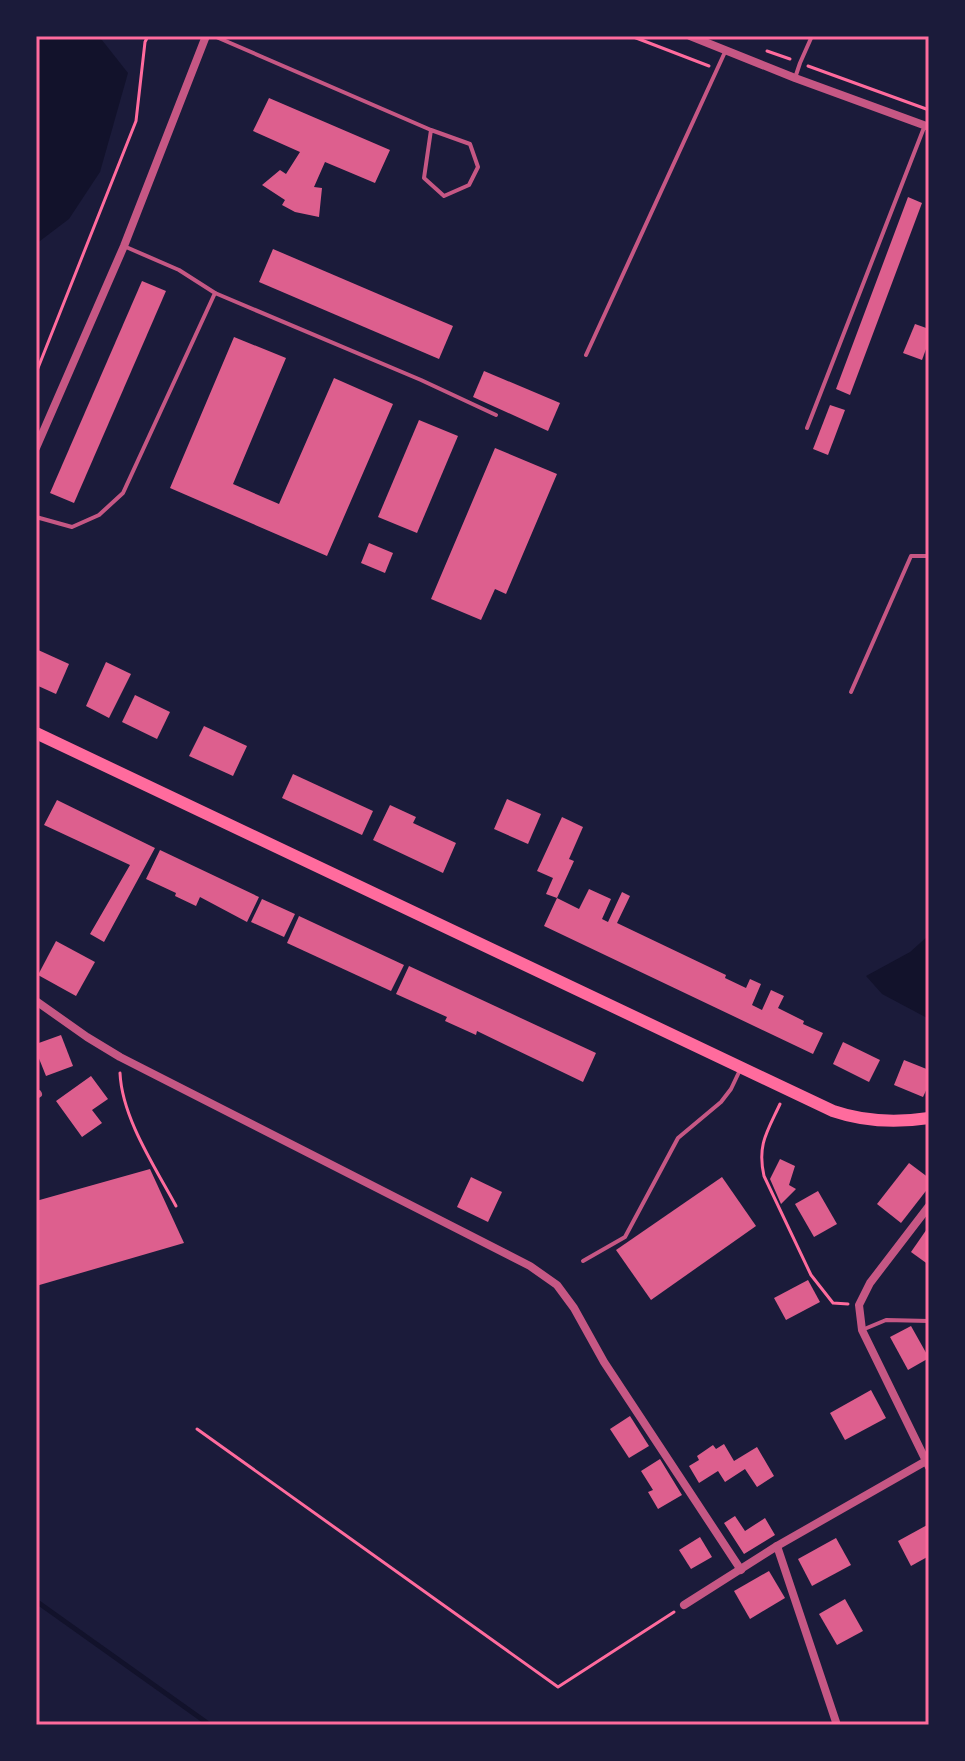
<svg xmlns="http://www.w3.org/2000/svg" width="965" height="1761" font-family="Inter,sans-serif">
  <style>
    .water { fill: #12122b }
    .lines { fill: none; stroke-linecap: round; stroke-linejoin: round }
    .stream { stroke: #12122b; stroke-width: 5 }
    .building { fill: #dd5f8e }
    .path { stroke: #ff6b9d; stroke-width: 3 }
    .service { stroke: #c65784; stroke-width: 4 }
    .minor { stroke: #c65784; stroke-width: 8 }
    .secondary { stroke: #ff6b9d; stroke-width: 12 }
    .neatline { fill: none; stroke: #ff6b9d; stroke-width: 3 }
  </style>
  <rect width="100%" height="100%" fill="#1b1b3a"/>
  <g class="water">
    <polygon points="36,36 95,36 102,40 128,73 100,172 69,219 36,244"/>
    <polygon points="929,935 929,1019 882,994 866,976 910,952"/>
  </g>
  <g class="lines">
    <polyline class="stream" points="36,1601 210,1725"/>
  </g>
  <g class="building">
    <polygon points="269,98 390,150 375,183 325,162 314,187 322,188 319,217 295,212 282,205 285,200 262,185 280,170 286,174 300,152 253,131"/>
    <polygon points="908,197 922,203 850,395 836,389"/>
    <polygon points="273,249 453,326 439,359 259,282"/>
    <polygon points="142,281 166,291 74,503 50,493"/>
    <polygon points="915,324 929,329 929,341 922,360 903,353"/>
    <polygon points="234,337 286,358 233,484 279,504 334,378 393,404 327,556 170,488"/>
    <polygon points="484,371 560,403 548,431 473,397"/>
    <polygon points="830,405 845,410 828,455 813,449"/>
    <polygon points="419,420 458,436 417,533 378,517"/>
    <polygon points="495,448 557,474 506,594 495,589 481,620 431,599"/>
    <polygon points="369,543 393,553 385,573 361,563"/>
    <polygon points="36,649 69,664 56,694 36,685"/>
    <polygon points="106,662 131,674 109,718 86,706"/>
    <polygon points="135,695 170,712 157,739 122,722"/>
    <polygon points="204,726 247,746 233,776 189,756"/>
    <polygon points="293,774 373,811 362,835 282,798"/>
    <polygon points="507,799 541,814 528,844 494,829"/>
    <polygon points="57,800 155,848 104,942 90,934 130,865 44,825"/>
    <polygon points="390,805 416,817 413,823 456,843 443,873 373,840"/>
    <polygon points="562,817 583,827 569,859 574,861 557,898 579,909 589,889 611,899 602,919 608,922 622,892 630,896 617,923 726,975 725,978 746,988 750,979 761,984 752,1005 762,1010 771,990 784,996 778,1008 804,1021 803,1024 823,1033 813,1054 544,926 557,898 546,894 553,878 537,871"/>
    <polygon points="160,850 259,897 247,922 200,897 196,906 175,896 176,893 146,879"/>
    <polygon points="262,899 295,914 284,937 251,922"/>
    <polygon points="299,916 404,965 391,991 287,943"/>
    <polygon points="56,941 95,962 76,996 38,975"/>
    <polygon points="409,966 596,1053 583,1082 477,1031 476,1035 445,1021 447,1017 396,994"/>
    <polygon points="61,1035 73,1066 46,1076 36,1051 36,1044"/>
    <polygon points="843,1042 880,1060 869,1082 833,1064"/>
    <polygon points="904,1060 929,1070 929,1084 923,1097 894,1085"/>
    <polygon points="91,1076 108,1099 92,1110 102,1123 82,1137 56,1101"/>
    <polygon points="780,1159 795,1166 789,1185 796,1189 781,1204 770,1179"/>
    <polygon points="909,1163 929,1178 929,1187 901,1223 877,1204"/>
    <polygon points="150,1169 184,1243 36,1286 36,1201"/>
    <polygon points="471,1177 502,1192 488,1222 457,1207"/>
    <polygon points="722,1177 756,1226 651,1300 616,1250"/>
    <polygon points="818,1191 837,1224 814,1237 795,1204"/>
    <polygon points="929,1226 929,1265 911,1252"/>
    <polygon points="808,1280 820,1302 786,1320 774,1298"/>
    <polygon points="911,1326 929,1358 908,1370 890,1337"/>
    <polygon points="871,1390 886,1418 845,1440 830,1413"/>
    <polygon points="630,1416 649,1446 629,1458 610,1429"/>
    <polygon points="724,1444 734,1461 757,1447 774,1476 757,1487 745,1469 725,1482 718,1471 699,1483 689,1466 699,1460 697,1456 713,1445 716,1449"/>
    <polygon points="660,1459 682,1495 658,1509 648,1492 653,1490 641,1471"/>
    <polygon points="735,1516 745,1531 765,1518 775,1535 744,1554 724,1523"/>
    <polygon points="929,1524 929,1556 911,1566 898,1541"/>
    <polygon points="700,1537 712,1557 691,1569 679,1550"/>
    <polygon points="836,1538 851,1565 812,1586 798,1559"/>
    <polygon points="769,1571 785,1598 750,1619 734,1591"/>
    <polygon points="845,1599 863,1631 837,1645 819,1614"/>
  </g>
  <g class="lines">
    <g class="path">
      <polyline points="631,36 709,66"/>
      <polyline points="767,51 790,59"/>
      <polyline points="808,66 929,110"/>
      <polyline points="36,373 136,121 145,42 148,36"/>
      <path d="M120 1073C122 1118 155 1167 176 1206"/>
      <path d="M780 1104C767 1132 757 1145 764 1176L811 1275 833 1303 848 1304"/>
      <polyline points="197,1429 558,1687 674,1612"/>
    </g>
    <g class="service">
      <polyline points="214,36 431,130 470,144 478,167 469,185 444,196 424,178 431,130"/>
      <polyline points="795,78 800,63 812,36"/>
      <polyline points="215,293 421,380 496,415"/>
      <polyline points="586,355 725,52"/>
      <polyline points="807,428 925,125"/>
      <polyline points="36,517 72,527 99,515 123,493 215,293 179,270 126,247"/>
      <polyline points="851,692 911,556 929,556"/>
      <polyline points="583,1261 625,1237 678,1138 721,1102 731,1089 740,1070"/>
      <polyline points="862,1330 886,1320 929,1321"/>
    </g>
    <g class="minor">
      <polyline points="690,36 795,78 929,127"/>
      <polyline points="36,448 124,246 206,36"/>
      <polyline points="36,1001 87,1037 120,1057 530,1266 557,1285 574,1308 604,1362 741,1570"/>
      <polyline points="36,1095 38,1094"/>
      <polyline points="929,1206 870,1283 859,1305 862,1330 929,1467"/>
      <polyline points="777,1546 837,1725"/>
      <polyline points="684,1605 777,1546 926,1461"/>
    </g>
    <path class="secondary" d="M36 733 833 1111C865 1122 896 1123 929 1118"/>
  </g>
  <rect width="965" height="1761" fill="none" stroke="#1b1b3a" stroke-width="76"/>
  <rect x="38" y="38" width="889" height="1685" class="neatline"/>
</svg>
